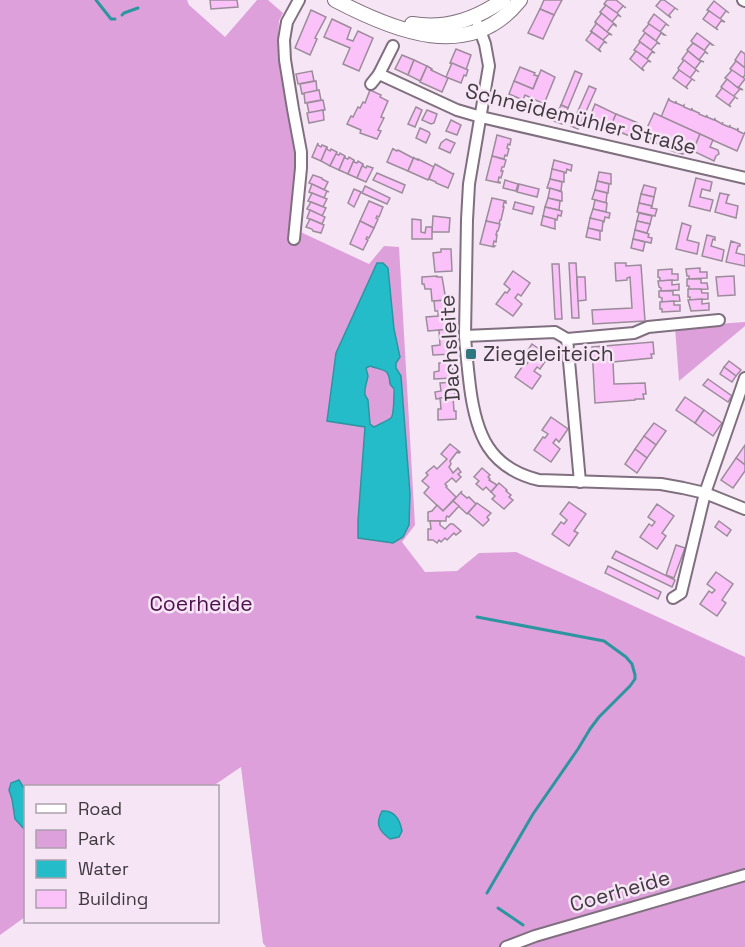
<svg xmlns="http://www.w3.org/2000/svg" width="745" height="947" font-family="'Space Grotesk',sans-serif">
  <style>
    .green { fill: #dda0db; fill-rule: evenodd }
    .water { fill: #24bcc9; stroke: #2c95a0; stroke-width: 1.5; fill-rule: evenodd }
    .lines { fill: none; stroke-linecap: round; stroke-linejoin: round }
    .stream { stroke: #2c95a0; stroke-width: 3 }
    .building { fill: #fac2f8; stroke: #9c8c9b; stroke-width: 1.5 }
    .street-casing { stroke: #80707f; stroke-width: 14 }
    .secondary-casing { stroke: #80707f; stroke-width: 16 }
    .street { stroke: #fff; stroke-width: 10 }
    .secondary { stroke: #fff; stroke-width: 14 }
    .poi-dot { fill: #2e777e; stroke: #f6e5f5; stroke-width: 2 }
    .labels { text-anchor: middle; stroke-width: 5; stroke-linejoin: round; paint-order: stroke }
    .street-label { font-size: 21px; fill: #403940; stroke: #f6e5f5 }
    .poi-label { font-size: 21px; fill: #403940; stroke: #f6e5f5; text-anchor: start }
    .park-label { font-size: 21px; fill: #4d104d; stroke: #f6e5f5 }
  </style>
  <rect width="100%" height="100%" fill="#f6e5f5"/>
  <g class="green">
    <path d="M0 0H187L189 5 225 37 257 0H268L283 13 279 21 278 41 296 152V169L292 228 369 264 384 246 399 247 415 525 402 542 425 572 457 571 479 553 516 552 745 657V947H266L263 943 241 767 213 786H26L25 917 0 935ZM394 329 400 357 396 363V368L401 376 410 494 409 525 358 538V521L365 427 327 421 336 353Z"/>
    <polygon points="745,322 745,326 679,381 675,327"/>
    <path d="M370 366C375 368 383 369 387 373 394 379 397 414 391 418 389 420 377 426 374 427L370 424 365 395V389L367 383 366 368Z"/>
  </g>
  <g class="water">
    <path d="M377 263H383L388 268 394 329 400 357 396 363V368L401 376 410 494 409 525 403 537 393 543 358 538V521L365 427 327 421 336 353ZM370 366C384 371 389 368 390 384L394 389C394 394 394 415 391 418 390 419 376 426 374 427L370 424 368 400 365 395V389L368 376 366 368Z"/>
    <polygon points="19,780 25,790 25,830 15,819 12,799 9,790 11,783"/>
    <path d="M382 811C395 810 400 820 402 831L399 837 390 839C379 831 375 824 382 811Z"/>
  </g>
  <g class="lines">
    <g class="stream">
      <polyline points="96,0 111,19 115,19"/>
      <polyline points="122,15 124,13 138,8"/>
      <polyline points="477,617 604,641 626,657 632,664 635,675 635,679 630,686 599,717 590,729 578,749 533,814 487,893"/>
      <polyline points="498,908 523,925"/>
    </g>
  </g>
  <g class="building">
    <polygon points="210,0 237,0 238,7 211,9"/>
    <polygon points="544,0 562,0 554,15 540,9"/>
    <polygon points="607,0 616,0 626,8 623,6 617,13 604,4"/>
    <polygon points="661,0 664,0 678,10 675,8 669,15 671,18 656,6"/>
    <polygon points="714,1 729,13 726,11 720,19 709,11 707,10"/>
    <polygon points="604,4 617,13 621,17 618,15 612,22 600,12 606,5"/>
    <polygon points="540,9 554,15 543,39 528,33"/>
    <polygon points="311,10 326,17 315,38 317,39 310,55 295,48"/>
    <polygon points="709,11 725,22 721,21 716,28 718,30 703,19"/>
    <polygon points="600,12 616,25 616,26 613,24 607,32 595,22 601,14"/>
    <polygon points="654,14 669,26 666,24 660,32 649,24 648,23"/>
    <polygon points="332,19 351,28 347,39 353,41 358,31 373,38 359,71 343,64 350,48 324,37"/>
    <polygon points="595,22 607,32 612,35 609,34 603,40 591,31 596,24"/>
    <polygon points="649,24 665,35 664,35 661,33 656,41 643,31"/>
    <polygon points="590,31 607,43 604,42 599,49 601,52 586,40 592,32"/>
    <polygon points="645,33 656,41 660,44 657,43 651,50 639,41"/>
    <polygon points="697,33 713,45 712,45 710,43 704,51 693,43 691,41"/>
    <polygon points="640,42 651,50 655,53 652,52 647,59 634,50"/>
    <polygon points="693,43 704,50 708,54 705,52 699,60 687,50"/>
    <polygon points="456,49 471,55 466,70 450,63"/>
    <polygon points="636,51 651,62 648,61 642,68 644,71 630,59"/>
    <polygon points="688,51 699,60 704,62 701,61 695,69 682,59"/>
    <polygon points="741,51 745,54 745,68 735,60"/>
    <polygon points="402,55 414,60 408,75 395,69"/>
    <polygon points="414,60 427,66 420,81 408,75"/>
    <polygon points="684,60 699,72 696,70 690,78 679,70 678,68"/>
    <polygon points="736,61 745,68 745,75 742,79 730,69"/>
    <polygon points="452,63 468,70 466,76 464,75 461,83 446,77"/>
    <polygon points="427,66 432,69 431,70 448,78 442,92 420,82"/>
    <polygon points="520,67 535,73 534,75 538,76 533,89 514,81"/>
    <polygon points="541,70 555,77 544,104 525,95 523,100 509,94 514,81 533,89"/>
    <polygon points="679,70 695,81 692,79 686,87 688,89 673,78"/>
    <polygon points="732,70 745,79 738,88 725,78"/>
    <polygon points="312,71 314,81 298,84 296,74"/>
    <polygon points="575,71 582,74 568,108 561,105"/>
    <polygon points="727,79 738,88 738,87 743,90 740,89 733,97 721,87"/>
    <polygon points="316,81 317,91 302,94 300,84"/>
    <polygon points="589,86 596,89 584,116 577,113"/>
    <polygon points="722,88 738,99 735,97 729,105 731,107 716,96"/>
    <polygon points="319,90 321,100 305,103 304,93"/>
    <polygon points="370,90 381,95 380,97 388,101 381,117 384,118 378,130 381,131 377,139 360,133 361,130 347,124 351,116 353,117 358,107 360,108 363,102 365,103"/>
    <polygon points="669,98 669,100 675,103 676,101 676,103 683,106 684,105 684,107 691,110 692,108 692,110 699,113 699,112 699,114 706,117 707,115 707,117 714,120 715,118 715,120 722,124 723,122 722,124 729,127 730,125 730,127 737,130 738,128 738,131 744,134 745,132 737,151 661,117"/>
    <polygon points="323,100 325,110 309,113 307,103"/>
    <polygon points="595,104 616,114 610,128 589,119"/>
    <polygon points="561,105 568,108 562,124 554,121"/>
    <polygon points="416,107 422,110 415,127 408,124"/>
    <polygon points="323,110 324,120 309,123 307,113"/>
    <polygon points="427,110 437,114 434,123 431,124 422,120"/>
    <polygon points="577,113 584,116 578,129 571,126"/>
    <polygon points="654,113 700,134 694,149 686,148 683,154 672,151 650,140 653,133 646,130"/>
    <polygon points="616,114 638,123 632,137 610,128"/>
    <polygon points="451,120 461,125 457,135 446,131"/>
    <polygon points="420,128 429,132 430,134 426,143 416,138"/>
    <polygon points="700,134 713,140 710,147 718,150 719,154 716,156 714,161 693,151"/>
    <polygon points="497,135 511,139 510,145 508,144 507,148 509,149 507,156 505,155 504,159 492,156"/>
    <polygon points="446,139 455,143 450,153 439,148 441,143"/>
    <polygon points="318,143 318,145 321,147 322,145 327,147 321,161 312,157"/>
    <polygon points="327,147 327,149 330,151 331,149 337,152 330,166 321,161"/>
    <polygon points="393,148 393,149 397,151 398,150 413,158 414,157 408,171 387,162"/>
    <polygon points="337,152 336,154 339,155 340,153 345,156 339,170 330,166"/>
    <polygon points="345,156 345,158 348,159 349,157 354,160 348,174 339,170"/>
    <polygon points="492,156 506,160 504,167 502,167 501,171 503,171 501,178 499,177 498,182 500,182 500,183 486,180"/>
    <polygon points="414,157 414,158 418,160 418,159 434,167 428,180 408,171"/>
    <polygon points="354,160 354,162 357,163 358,161 363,164 357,178 348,174"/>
    <polygon points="554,160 572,165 571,171 567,169 566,173 552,169"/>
    <polygon points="363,164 363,166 366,168 367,166 373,168 366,182 357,178"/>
    <polygon points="435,164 453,174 454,173 448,188 436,183 436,182 429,179"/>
    <polygon points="552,169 564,172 564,182 550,179"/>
    <polygon points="599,172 611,174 611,184 597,181"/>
    <polygon points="377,173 405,185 402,193 373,180"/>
    <polygon points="313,175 322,178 322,179 328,182 324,190 309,183"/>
    <polygon points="696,178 712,182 710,191 702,189 700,197 713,200 710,211 689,206"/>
    <polygon points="550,179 562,182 561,191 547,188"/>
    <polygon points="505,180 518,184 516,191 503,188"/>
    <polygon points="597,181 609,184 608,193 595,190"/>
    <polygon points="312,184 329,192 327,191 324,198 325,199 309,192"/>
    <polygon points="519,184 539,189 537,197 517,192"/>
    <polygon points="644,185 656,188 654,197 641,194"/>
    <polygon points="365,186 390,198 387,204 362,193"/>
    <polygon points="550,188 562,192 562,201 548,198"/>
    <polygon points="354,189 361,192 354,207 348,203"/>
    <polygon points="595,190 607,193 606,203 592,199"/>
    <polygon points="312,193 327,199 323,207 308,201"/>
    <polygon points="720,193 729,195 728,196 726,203 738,206 736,218 715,212"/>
    <polygon points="641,194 654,197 652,206 639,203"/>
    <polygon points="492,198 506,201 506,203 504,202 503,207 504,207 501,220 500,220 499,224 486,221"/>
    <polygon points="548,198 560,201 559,210 545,207"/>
    <polygon points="595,200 607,203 606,212 593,209"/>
    <polygon points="369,201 383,207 379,217 377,216 376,218 378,219 374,228 360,221"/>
    <polygon points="311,202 326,208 322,216 307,209"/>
    <polygon points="515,202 534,207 532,214 513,209"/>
    <polygon points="639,203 652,206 651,208 657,209 655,216 637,212"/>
    <polygon points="545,207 562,211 561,216 558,215 557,220 543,216"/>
    <polygon points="593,209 610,213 609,218 605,217 604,222 590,218"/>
    <polygon points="310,210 325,217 322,224 307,218"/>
    <polygon points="639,213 652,216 650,224 637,221"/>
    <polygon points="433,216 450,218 449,232 432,232"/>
    <polygon points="543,216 555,219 555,229 541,225"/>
    <polygon points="590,218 603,221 602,231 588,228"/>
    <polygon points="310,219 324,225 321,233 313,231 312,229 306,227"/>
    <polygon points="412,219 421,220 421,232 425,233 426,227 432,227 432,239 412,239"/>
    <polygon points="360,221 374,228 369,238 367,237 366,239 368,240 363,250 350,244"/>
    <polygon points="486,221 500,224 498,231 497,231 496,235 497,235 496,242 494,241 493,246 495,246 494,247 480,244"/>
    <polygon points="637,221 650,224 647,233 635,230"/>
    <polygon points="682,223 691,226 687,240 699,243 697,254 676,249"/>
    <polygon points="588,228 600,231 600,240 586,237"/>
    <polygon points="635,230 649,234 648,237 652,238 651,243 633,239"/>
    <polygon points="707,235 715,237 715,240 713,239 711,246 724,250 722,261 702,256"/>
    <polygon points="633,239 645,242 643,251 631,248"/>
    <polygon points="731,241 740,244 740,246 738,246 736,253 745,255 745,266 726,262"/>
    <polygon points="441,249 451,249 452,271 435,272 433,253 441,252"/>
    <polygon points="569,263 576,263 579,318 572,318"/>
    <polygon points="615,263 626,263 626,266 641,265 645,321 593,324 592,310 632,308 630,277 627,278 627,280 616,281"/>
    <polygon points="552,264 559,264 562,319 555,319"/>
    <polygon points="700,268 700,272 707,272 707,278 689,279 689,276 687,276 686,269"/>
    <polygon points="672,269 672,274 678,274 678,280 660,281 660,278 658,277 658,270"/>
    <polygon points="513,271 530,283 521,296 518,294 515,298 522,304 513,316 496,304 505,292 507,293 510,289 504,284"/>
    <polygon points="437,276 437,277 442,277 446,300 432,301 431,289 425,289 424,284 422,284 422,277"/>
    <polygon points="734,276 735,295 718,296 716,277"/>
    <polygon points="577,277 585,277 586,300 578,301"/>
    <polygon points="687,279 701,279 701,283 707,283 708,289 689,290 689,286 687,286"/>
    <polygon points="672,280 672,285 679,284 679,290 661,291 661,288 659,287 658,281"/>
    <polygon points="688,289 701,289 702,293 708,293 708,299 690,300 690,297 688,297"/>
    <polygon points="659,291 673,291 673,295 679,295 680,301 662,302 662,298 659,297"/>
    <polygon points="702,299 702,304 709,303 709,310 691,311 688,300"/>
    <polygon points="448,300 449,322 451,322 451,329 428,331 426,317 438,316 438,311 435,311 434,301"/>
    <polygon points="674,301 674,305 680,305 680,311 662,312 662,309 660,309 660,302"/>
    <polygon points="451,329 453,354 433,355 432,346 440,345 439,330"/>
    <polygon points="653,342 654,354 651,354 652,358 613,362 614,384 645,383 646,394 643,394 644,399 635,399 635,400 595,403 592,347"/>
    <polygon points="532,344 549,356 540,369 537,367 534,371 541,376 532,389 515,377 524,364 526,365 529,361 523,357"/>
    <polygon points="729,361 741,370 736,376 724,367"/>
    <polygon points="452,362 453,378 434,379 434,372 439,371 439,363"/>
    <polygon points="724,367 736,376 732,382 720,374"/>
    <polygon points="708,379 732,396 728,402 703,385"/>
    <polygon points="454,382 455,397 436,399 435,392 441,391 440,383"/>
    <polygon points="453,397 454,411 456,411 456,419 438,420 438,409 441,409 440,398"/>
    <polygon points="685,397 704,410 695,423 676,410"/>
    <polygon points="704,410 722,423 713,436 695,423"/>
    <polygon points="551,417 568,429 559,442 556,439 553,443 560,449 551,462 534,450 543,437 545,438 548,434 542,430"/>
    <polygon points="654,423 666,431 656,445 644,436"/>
    <polygon points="644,436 656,445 647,458 635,449"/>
    <polygon points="450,444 460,452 459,453 457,452 450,461 451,464 449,467 453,473 458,468 461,472 458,474 461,477 456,482 452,478 445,484 447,486 446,487 456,497 443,511 424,493 429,487 422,481 428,475 426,473 428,471 434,466 437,469 447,459 441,454"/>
    <polygon points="745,445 745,465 736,458"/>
    <polygon points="635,449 647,458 637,473 625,464"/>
    <polygon points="736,458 745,465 745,471 733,488 721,480"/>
    <polygon points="482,468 490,475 488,477 490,479 489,480 497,485 491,492 486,487 483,490 476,484 479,481 474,477"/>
    <polygon points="499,483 507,490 506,491 511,495 509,497 513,500 504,509 492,499 495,496 491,492"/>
    <polygon points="462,491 461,493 467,498 469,497 476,504 467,514 453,501"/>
    <polygon points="453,501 459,506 449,517 447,516 446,518 446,521 428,521 428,512 432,511 437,505 443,511"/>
    <polygon points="569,502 586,514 574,531 578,533 569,546 552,534 561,522 564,524 567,520 560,514"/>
    <polygon points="477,503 491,513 487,517 489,520 483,526 468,513"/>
    <polygon points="657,504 674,516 662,533 666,536 657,549 640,537 649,524 652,526 655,522 648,517"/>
    <polygon points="430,521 440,521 440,525 445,529 450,524 453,524 461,531 456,535 454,533 447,540 445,538 441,542 439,540 437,543 433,540 428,540 428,529 431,529"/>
    <polygon points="719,521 731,530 727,536 715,527"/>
    <polygon points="676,545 685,548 674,578 666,575"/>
    <polygon points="616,551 675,580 672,587 612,558"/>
    <polygon points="608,566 661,592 658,599 605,573"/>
    <polygon points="716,572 733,584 722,600 726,603 717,616 700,604 709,591 712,593 715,590 707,584"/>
  </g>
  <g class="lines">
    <g class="street-casing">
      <g id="street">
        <polyline points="743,0 745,1"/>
        <path d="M478 25 485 44 489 66 469 184 467 220 465 336C466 353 468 370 470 387 476 434 489 468 539 480L661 484 683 488 705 493 745 509"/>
        <polyline points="393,46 379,74 457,110 481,117 745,178"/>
        <polyline points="371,84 379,74"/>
        <polyline points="294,239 301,168 301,152 293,109 285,60 284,40 287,22 299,0"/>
        <polyline points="465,336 555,332 567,339 580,482"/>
        <polyline points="567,339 634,333 648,327 719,320"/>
        <polyline points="673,598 681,593 705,493 745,378"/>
        <polyline points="506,947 535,936 745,875"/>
      </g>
    </g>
    <g class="secondary-casing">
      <g id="secondary">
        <path d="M335 0C394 31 470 63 520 0"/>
        <path d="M412 24C446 30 476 19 503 0"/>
      </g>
    </g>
    <use href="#street" class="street"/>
    <use href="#secondary" class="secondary"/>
  </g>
  <rect class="poi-dot" x="465" y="348" width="12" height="12" rx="3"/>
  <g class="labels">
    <g class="street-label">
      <text transform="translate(581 119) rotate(14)" y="7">Schneidemühler Straße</text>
      <text transform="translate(450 348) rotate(-93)" y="7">Dachsleite</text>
      <text transform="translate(620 891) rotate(-16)" y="7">Coerheide</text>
    </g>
    <g class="poi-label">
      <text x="483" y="361">Ziegeleiteich</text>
    </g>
    <g class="park-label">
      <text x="201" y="611">Coerheide</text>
    </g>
  </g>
  <rect x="24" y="785" width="195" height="138" fill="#f6e5f5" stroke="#ada0ad" stroke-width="1.5"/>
  <rect x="36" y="804" width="30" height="9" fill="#ffffff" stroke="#ada0ad" stroke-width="1.5"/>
  <text x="78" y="815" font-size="18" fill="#403940">Road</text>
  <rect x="36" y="830" width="30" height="18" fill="#dda0db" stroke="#ada0ad" stroke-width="1.5"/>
  <text x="78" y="845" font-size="18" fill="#403940">Park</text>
  <rect x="36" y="860" width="30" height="18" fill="#24bcc9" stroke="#ada0ad" stroke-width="1.5"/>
  <text x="78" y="875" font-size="18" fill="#403940">Water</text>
  <rect x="36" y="890" width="30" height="18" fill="#fac2f8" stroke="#ada0ad" stroke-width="1.5"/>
  <text x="78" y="905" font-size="18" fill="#403940">Building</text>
</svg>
